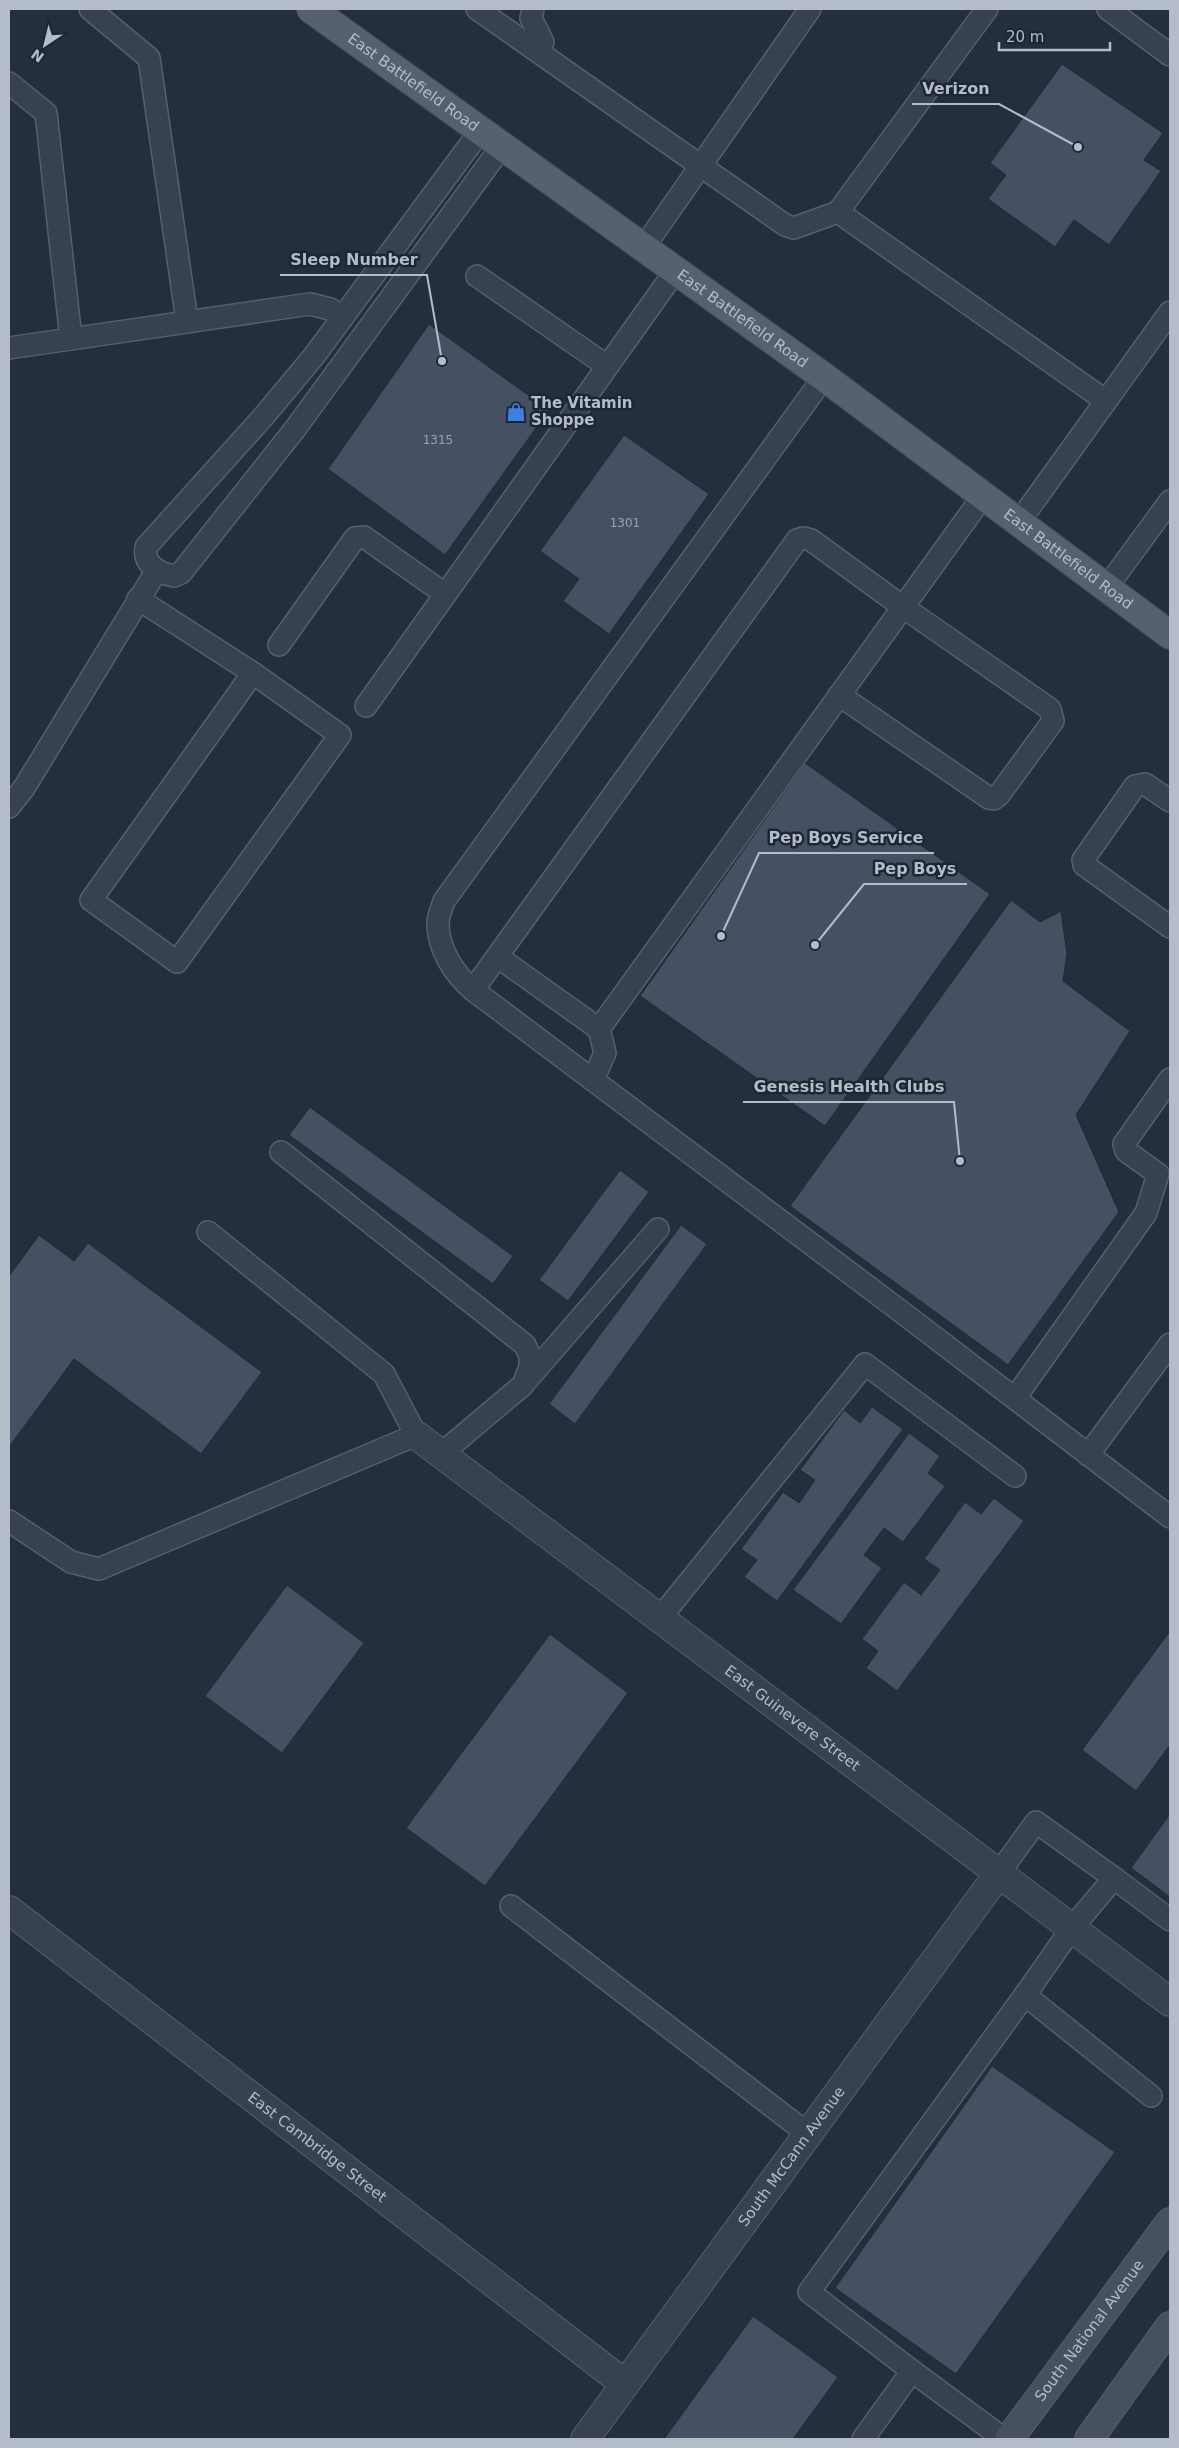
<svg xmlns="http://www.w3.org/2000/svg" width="1179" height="2448" font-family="'DejaVu Sans',sans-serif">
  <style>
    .building { fill: #455162; stroke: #1f2835 }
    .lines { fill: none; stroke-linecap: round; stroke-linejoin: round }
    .service-casing { stroke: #565f6c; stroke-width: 24 }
    .minor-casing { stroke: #565f6c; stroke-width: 30 }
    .secondary-casing { stroke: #565f6c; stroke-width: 30 }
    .primary-casing { stroke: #414a57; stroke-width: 30 }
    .service { stroke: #38414e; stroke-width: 21 }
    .minor { stroke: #38414e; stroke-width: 28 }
    .secondary { stroke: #465061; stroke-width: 28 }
    .primary { stroke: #56606e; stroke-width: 28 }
    .labels { text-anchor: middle; stroke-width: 5; stroke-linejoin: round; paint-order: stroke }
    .number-label { font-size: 12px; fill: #98a1af }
    .street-label { font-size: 15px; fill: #b4bcc9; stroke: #1d2633 }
    .poi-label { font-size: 15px; font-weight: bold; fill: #b4bcc9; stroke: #1d2633; text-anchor: start }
    .leader { fill: none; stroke: #b4bcc9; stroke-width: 2 }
    .callout-dot { fill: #b4bcc9; stroke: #1d2633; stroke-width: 2 }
    .callout-label { font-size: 16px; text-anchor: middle; font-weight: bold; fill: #b4bcc9; stroke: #1d2633; stroke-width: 5; stroke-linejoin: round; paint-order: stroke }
  </style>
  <rect width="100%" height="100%" fill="#242f3e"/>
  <g class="building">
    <polygon points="1062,64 1163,133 1144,160 1161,171 1109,245 1074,220 1055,247 988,199 1006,175 990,163"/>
    <polygon points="429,324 549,410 445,555 328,469"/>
    <polygon points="624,435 709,494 609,634 563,601 579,579 540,551"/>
    <polygon points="805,763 990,894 825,1126 640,996"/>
    <polygon points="1011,900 1040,922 1061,911 1067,954 1063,981 1130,1031 1076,1115 1119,1212 1008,1365 790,1206"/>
    <polygon points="310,1107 513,1256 493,1284 289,1135"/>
    <polygon points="620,1170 649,1192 568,1301 539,1280"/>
    <polygon points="681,1225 707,1244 575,1424 549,1404"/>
    <polygon points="39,1235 74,1261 88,1243 262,1372 201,1454 74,1359 9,1447 9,1276"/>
    <polygon points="872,1407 903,1429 777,1601 744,1577 757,1560 741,1549 783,1492 799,1503 815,1480 800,1470 844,1410 860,1423"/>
    <polygon points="909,1433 940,1456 928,1473 945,1486 903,1542 884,1528 864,1555 882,1568 841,1624 793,1590"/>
    <polygon points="994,1498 1024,1521 897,1691 866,1668 878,1651 862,1639 904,1582 921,1595 940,1570 924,1559 965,1502 981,1514"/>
    <polygon points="287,1585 364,1643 282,1753 205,1696"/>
    <polygon points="1170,1631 1170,1745 1136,1791 1082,1750"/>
    <polygon points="550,1634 628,1693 485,1886 406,1828"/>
    <polygon points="1170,1814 1170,1897 1131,1868"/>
    <polygon points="992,2066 1115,2152 956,2374 835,2288"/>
    <polygon points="753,2316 838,2377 793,2439 664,2439"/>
  </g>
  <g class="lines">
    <g class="service-casing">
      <g id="service">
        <polyline points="90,9 149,58 187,321"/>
        <polyline points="477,9 785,225 794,228 838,212"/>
        <polyline points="533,9 531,18 543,42"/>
        <polyline points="987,9 838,212 1106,401"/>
        <polyline points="1108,9 1170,55"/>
        <polyline points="9,83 46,113 71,339"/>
        <path d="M481 130 314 356 264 416 146 547C143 564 158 573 174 576L181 573 295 429 502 146"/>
        <polyline points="644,247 810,9"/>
        <polyline points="477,276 607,366"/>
        <polyline points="9,348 310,304 330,309 343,317"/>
        <path d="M824 377 444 901C442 907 438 916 438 923 438 949 454 974 473 990L899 1310 1170 1517"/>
        <polyline points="1019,522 1170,312"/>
        <polyline points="1107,587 1170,501"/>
        <polyline points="138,599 253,673 91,900 177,962 340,735 253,673"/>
        <polyline points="279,645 355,538 364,537 445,594"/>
        <polyline points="366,706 676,270"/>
        <polyline points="1170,801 1145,784 1135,786 1083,860 1084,865 1170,927"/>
        <polyline points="9,807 24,788 157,570"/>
        <polyline points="498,957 599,1029"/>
        <polyline points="473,990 797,540 803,538 811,540 903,607 1050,709 1053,721 999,795 994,799 989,798 839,695"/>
        <polyline points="593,1080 605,1053 599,1029 983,496"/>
        <polyline points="281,1152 525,1345 530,1356 530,1367 523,1385 441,1454"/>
        <polyline points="526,1381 658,1229"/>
        <polyline points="1015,1398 1146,1213 1158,1174 1126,1151 1124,1144 1170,1079"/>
        <polyline points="1088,1455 1170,1344"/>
        <polyline points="9,1521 71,1562 99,1569 416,1435 384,1374 208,1232"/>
        <polyline points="660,1618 865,1364 1015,1476"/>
        <polyline points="999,1873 1036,1822 1114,1878"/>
        <polyline points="511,1906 808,2134"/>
        <polyline points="1025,1995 1072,1928 1114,1878 1170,1920"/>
        <polyline points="912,2371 809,2292 1025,1995 1151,2096"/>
        <polyline points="863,2439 912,2371 1004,2439"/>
      </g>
    </g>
    <g class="minor-casing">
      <g id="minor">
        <path id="s1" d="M416 1435 1170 2002"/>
        <path id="s2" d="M9 1910 625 2384"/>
        <path id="s3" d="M585 2439 999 1873"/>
      </g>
    </g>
    <g class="secondary-casing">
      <g id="secondary">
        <path id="s4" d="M1009 2439 1170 2222"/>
        <polyline points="1089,2439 1170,2326"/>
      </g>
    </g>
    <g class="primary-casing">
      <g id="primary">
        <path id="s5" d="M311 9 824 377 1170 635"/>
      </g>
    </g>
    <use href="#service" class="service"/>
    <use href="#minor" class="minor"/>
    <use href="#secondary" class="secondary"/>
    <use href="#primary" class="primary"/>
  </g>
  <defs>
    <g id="shop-bare" transform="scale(1.5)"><path d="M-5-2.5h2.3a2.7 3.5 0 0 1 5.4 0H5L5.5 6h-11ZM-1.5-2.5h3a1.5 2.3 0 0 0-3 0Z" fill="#3f7fe0" stroke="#1d2633" stroke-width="2.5" paint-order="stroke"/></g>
  </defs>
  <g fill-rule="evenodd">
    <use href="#shop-bare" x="516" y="412"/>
  </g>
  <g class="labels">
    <g class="number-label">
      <text x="438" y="444">1315</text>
      <text x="625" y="527">1301</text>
    </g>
    <g class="street-label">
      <text dy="5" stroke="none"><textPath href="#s5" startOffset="126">East Battlefield Road</textPath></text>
      <text dy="5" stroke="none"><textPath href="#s5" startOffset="531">East Battlefield Road</textPath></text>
      <text dy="5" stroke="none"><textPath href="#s5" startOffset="936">East Battlefield Road</textPath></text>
      <text dy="5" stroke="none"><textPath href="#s1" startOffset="471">East Guinevere Street</textPath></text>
      <text dy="5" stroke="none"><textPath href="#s2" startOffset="389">East Cambridge Street</textPath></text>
      <text dy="5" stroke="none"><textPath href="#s3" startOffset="350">South McCann Avenue</textPath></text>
      <text dy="5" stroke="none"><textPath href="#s4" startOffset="135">South National Avenue</textPath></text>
    </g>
    <g class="poi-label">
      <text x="531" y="408">The Vitamin<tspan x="531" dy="17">Shoppe</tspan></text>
    </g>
  </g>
  <path class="leader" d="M1078 147L999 104H912M442 361L427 275H280M721 936L759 853H934M815 945L864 884H967M960 1161L954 1102H743"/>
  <g class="callout-dot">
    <circle cx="1078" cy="147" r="5"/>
    <circle cx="442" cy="361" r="5"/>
    <circle cx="721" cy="936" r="5"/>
    <circle cx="815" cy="945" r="5"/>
    <circle cx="960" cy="1161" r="5"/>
  </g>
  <g class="callout-label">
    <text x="956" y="94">Verizon</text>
    <text x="354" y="265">Sleep Number</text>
    <text x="846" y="843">Pep Boys Service</text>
    <text x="915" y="874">Pep Boys</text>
    <text x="849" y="1092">Genesis Health Clubs</text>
  </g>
  <rect width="1179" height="2448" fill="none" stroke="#b4bcc9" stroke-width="20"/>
  <g transform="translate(45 45) rotate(215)" stroke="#1d2633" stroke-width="4" paint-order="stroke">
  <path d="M0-4L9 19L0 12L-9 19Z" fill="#b4bcc9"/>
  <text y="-8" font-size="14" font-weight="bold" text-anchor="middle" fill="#b4bcc9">N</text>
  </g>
  <path d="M999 42v8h111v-8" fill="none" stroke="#b4bcc9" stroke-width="2.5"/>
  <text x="1006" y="42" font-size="15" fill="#b4bcc9" stroke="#1d2633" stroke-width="4" paint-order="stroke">20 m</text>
</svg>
